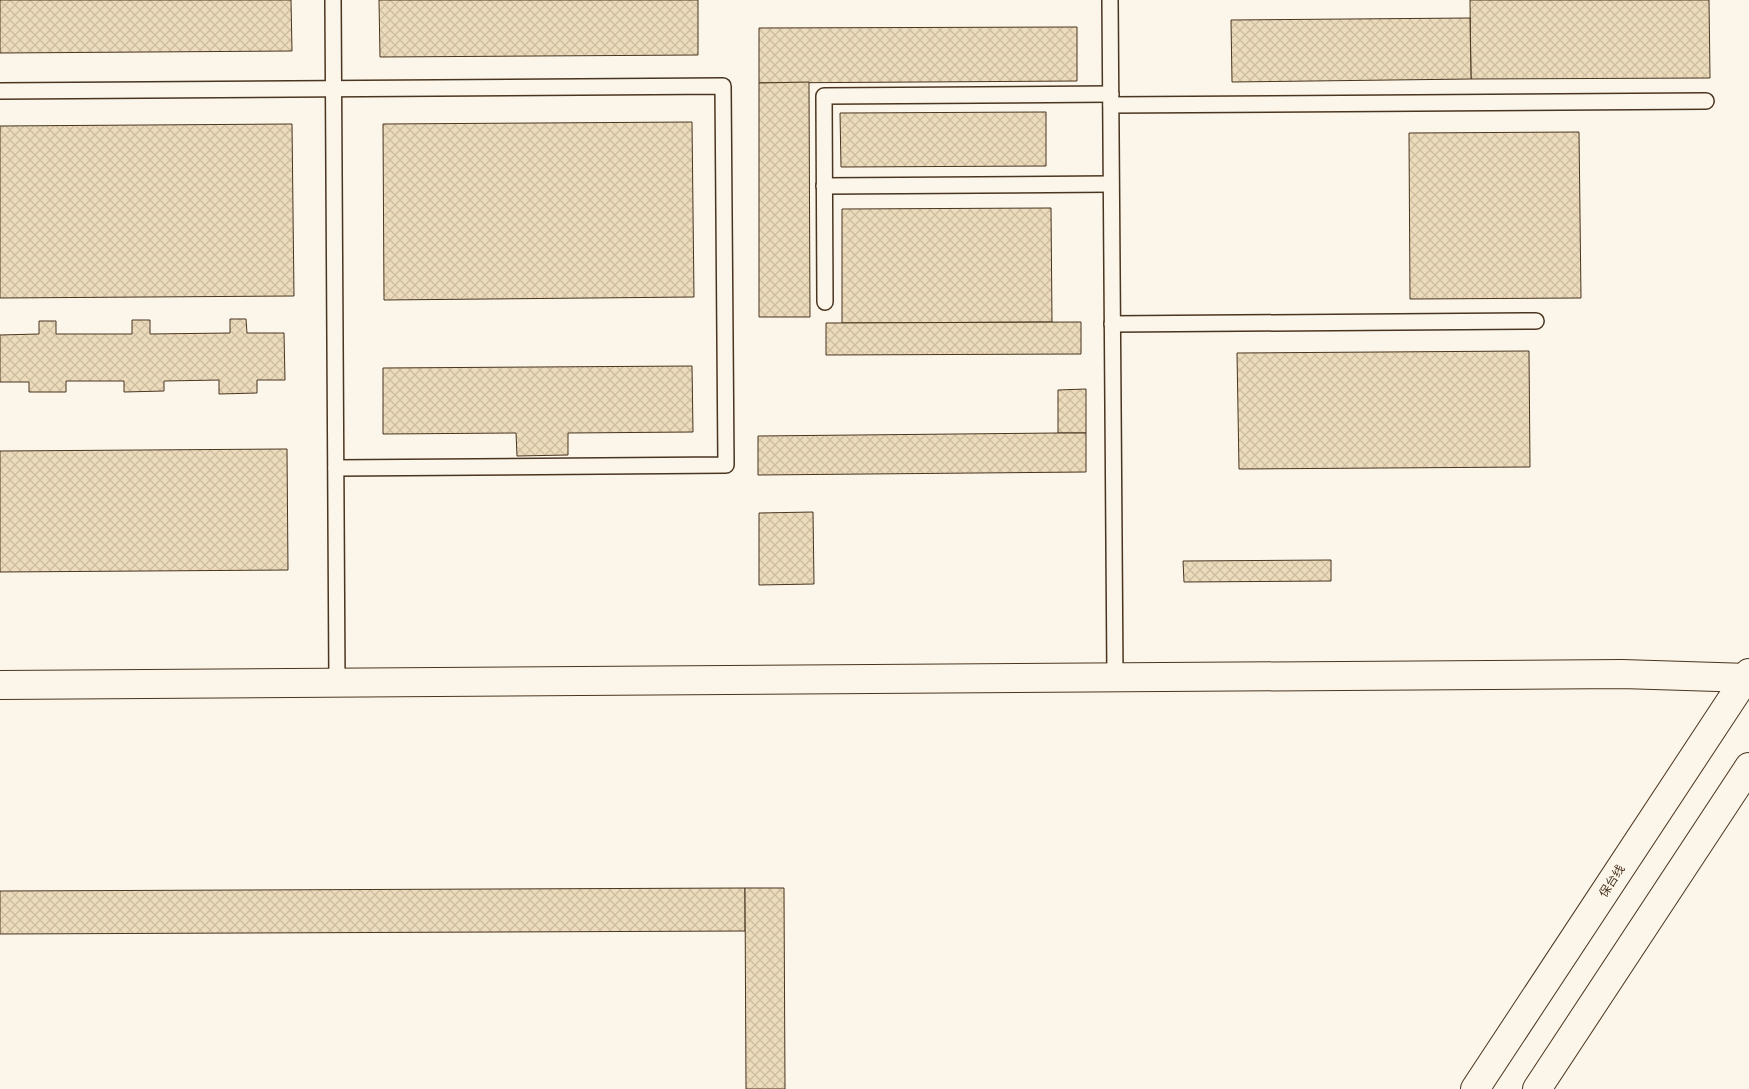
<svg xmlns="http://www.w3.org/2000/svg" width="1749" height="1089" font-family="Mulish,'Noto Sans SC',sans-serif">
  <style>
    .building { fill: url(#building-cross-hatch); stroke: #4a3520 }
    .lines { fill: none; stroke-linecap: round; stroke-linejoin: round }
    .service-casing { stroke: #4a3520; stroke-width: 18 }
    .tertiary-casing { stroke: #4a3520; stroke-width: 30 }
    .trunk-casing { stroke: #4a3520; stroke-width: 30 }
    .service { stroke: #fbf6e9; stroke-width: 15 }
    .tertiary { stroke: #fbf6e9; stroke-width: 28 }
    .trunk { stroke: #fbf6e9; stroke-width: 28 }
    .labels { text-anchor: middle; stroke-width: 4; stroke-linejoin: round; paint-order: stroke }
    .street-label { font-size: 12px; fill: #4a3520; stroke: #fbf6e9 }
  </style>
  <defs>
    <pattern id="building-cross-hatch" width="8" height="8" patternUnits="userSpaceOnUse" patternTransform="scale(1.25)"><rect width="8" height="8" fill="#ecdcbc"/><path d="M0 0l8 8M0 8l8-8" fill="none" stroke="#ccbda1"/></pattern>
  </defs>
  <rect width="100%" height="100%" fill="#fbf6e9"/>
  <g class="building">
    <polygon points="0,0 291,0 292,51 0,53"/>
    <polygon points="379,0 698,0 698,55 380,57"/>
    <polygon points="1470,0 1709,0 1710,78 1471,79"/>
    <polygon points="1470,18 1471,79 1232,82 1231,20"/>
    <polygon points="1077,27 1077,81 759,83 759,28"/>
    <polygon points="809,82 810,317 759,317 759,83"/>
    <polygon points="1046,112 1046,166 841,167 840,113"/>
    <polygon points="692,122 694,297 384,300 383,124"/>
    <polygon points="292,124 294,296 0,298 0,126"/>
    <polygon points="1579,132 1581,298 1410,299 1409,133"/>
    <polygon points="1051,208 1052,322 842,323 842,209"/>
    <polygon points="230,319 246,319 247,333 284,333 285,380 257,380 257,393 219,394 219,380 164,381 164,391 124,392 124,381 66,381 66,392 29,392 29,382 0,382 0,335 39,334 39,321 56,321 56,334 132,334 132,320 150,320 150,334 230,333"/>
    <polygon points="1081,322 1081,354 826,355 826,323"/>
    <polygon points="1529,351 1530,467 1239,469 1237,353"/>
    <polygon points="692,366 693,432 568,433 568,455 517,456 516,433 383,434 383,368"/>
    <polygon points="1086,389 1086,433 1058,433 1058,390"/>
    <polygon points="1058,433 1086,433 1086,472 758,475 758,436"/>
    <polygon points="287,449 288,570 0,572 0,451"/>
    <polygon points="813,512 814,584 759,585 759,513"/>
    <polygon points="1331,560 1331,581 1184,582 1183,561"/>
    <polygon points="745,888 745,931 0,934 0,891"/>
    <polygon points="745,888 784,888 785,1089 746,1089"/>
  </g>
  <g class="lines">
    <g class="service-casing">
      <g id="service">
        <polyline points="333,0 337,683"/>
        <polyline points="1110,0 1115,677"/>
        <polyline points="0,91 723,86 726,465 336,468"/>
        <polyline points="1111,105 1706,101"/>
        <polyline points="824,186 1111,184"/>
        <polyline points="825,302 824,96 1111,94"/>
        <polyline points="1112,324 1536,321"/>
      </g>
    </g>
    <g class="tertiary-casing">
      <polyline id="tertiary" points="0,685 1622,674 1749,678"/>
    </g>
    <g class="trunk-casing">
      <g id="trunk">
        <polyline points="1475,1089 1749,673"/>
        <polyline points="1537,1089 1749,767"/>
      </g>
    </g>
    <use href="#service" class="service"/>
    <use href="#tertiary" class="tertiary"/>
    <use href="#trunk" class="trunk"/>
  </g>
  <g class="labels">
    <g class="street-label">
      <text transform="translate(1612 881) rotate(-57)" y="4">保台线</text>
    </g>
  </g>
</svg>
